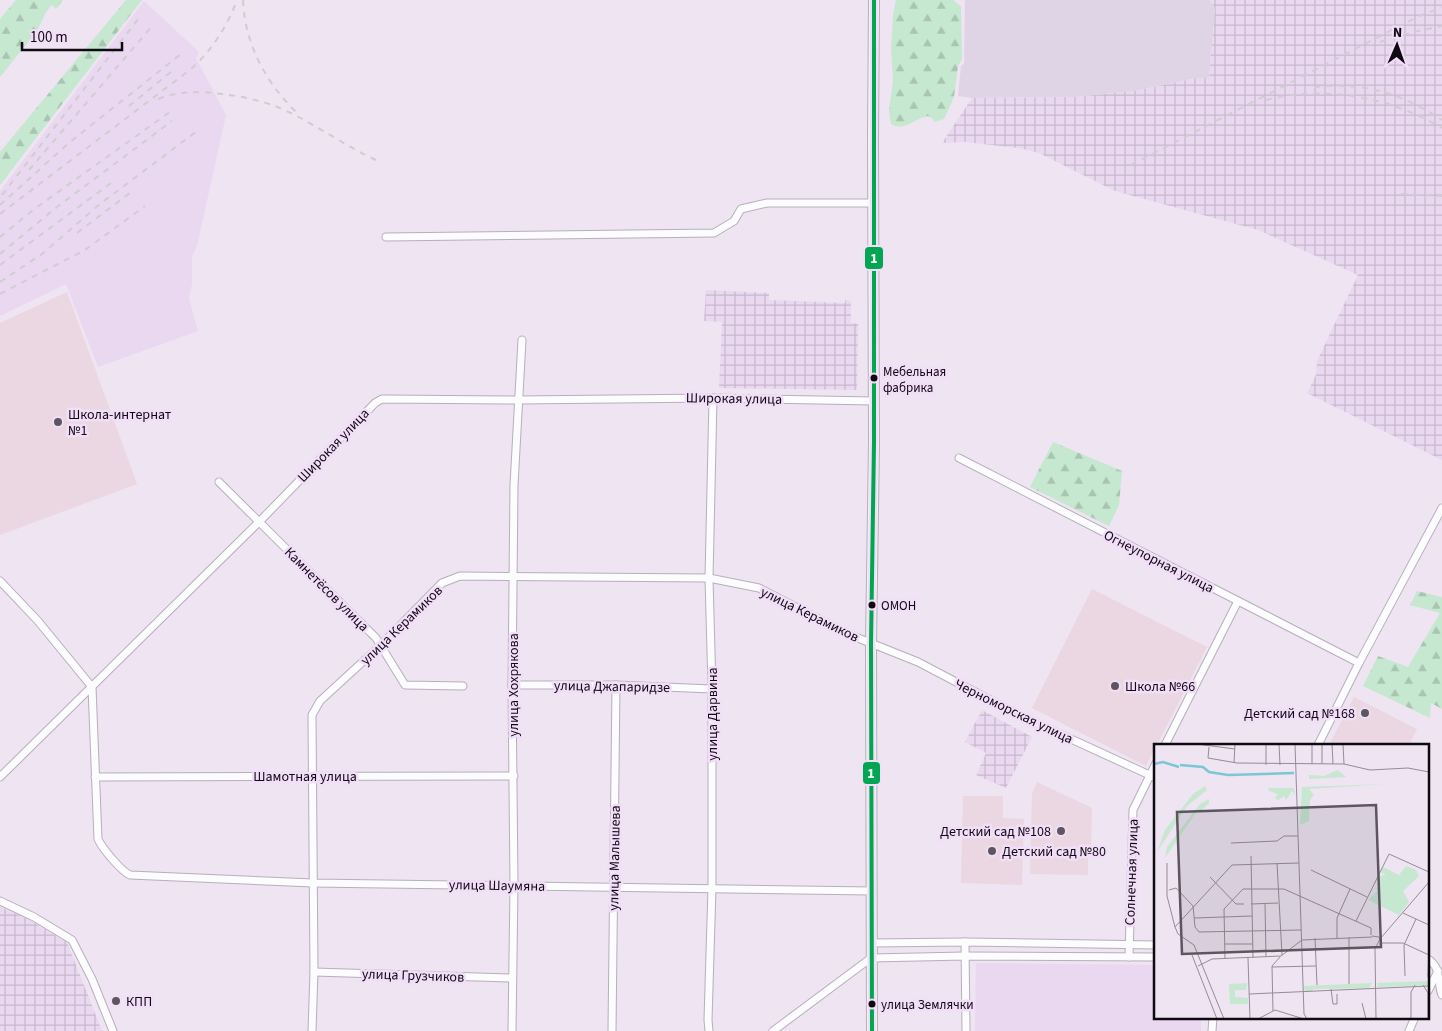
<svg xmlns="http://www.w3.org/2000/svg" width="1442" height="1031" font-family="'Source Sans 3',sans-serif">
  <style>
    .commercial { fill: #dfd4e5 }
    .industrial { fill: url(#industrial-grid) }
    .education { fill: #ead7e1 }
    .built { fill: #ead8f0 }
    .forest { fill: url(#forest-firs) }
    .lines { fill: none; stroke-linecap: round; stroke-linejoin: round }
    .street-casing { stroke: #b7afba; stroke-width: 9 }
    .secondary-casing { stroke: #b7afba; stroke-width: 12 }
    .street { stroke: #fcfbfd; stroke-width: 7 }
    .secondary { stroke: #f5f2f0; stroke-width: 10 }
    .rail { stroke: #d0cdd2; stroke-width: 2; stroke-dasharray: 6 6; stroke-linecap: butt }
    .bus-1-casing { stroke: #f2def8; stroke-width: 8 }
    .bus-1 { stroke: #00a651; stroke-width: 4 }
    .bus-dot { fill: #0f0911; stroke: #f2def8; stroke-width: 2 }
    .poi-dot { fill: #5d5660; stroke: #f2def8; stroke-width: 2 }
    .labels { text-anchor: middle; stroke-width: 5; stroke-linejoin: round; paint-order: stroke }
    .bus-label { font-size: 13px; fill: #0f0911; stroke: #f2def8; text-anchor: start }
    .street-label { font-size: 14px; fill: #0f0911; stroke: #f2def8 }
    .poi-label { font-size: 14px; fill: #0f0911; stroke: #f2def8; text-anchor: start }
    .inset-river { fill: none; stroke: #7cc6d5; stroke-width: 2.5 }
    .inset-road { fill: none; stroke: #958c98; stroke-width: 1 }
    .view { fill: #5d5660; fill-opacity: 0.15; stroke: #5d5660; stroke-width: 2.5 }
    .inset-edge { fill: none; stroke: #0f0911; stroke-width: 2.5 }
    .line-badge { stroke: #f2def8; stroke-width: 2 }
    .badge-label { font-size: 14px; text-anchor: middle; font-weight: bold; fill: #fff }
  </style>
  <defs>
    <pattern id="industrial-grid" width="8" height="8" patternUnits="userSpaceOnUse" patternTransform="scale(1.25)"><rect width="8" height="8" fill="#ead8f0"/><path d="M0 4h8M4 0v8" fill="none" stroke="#c8b8cd"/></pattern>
    <pattern id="forest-firs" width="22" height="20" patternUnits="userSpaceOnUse" patternTransform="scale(1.25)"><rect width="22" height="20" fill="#c6e7d0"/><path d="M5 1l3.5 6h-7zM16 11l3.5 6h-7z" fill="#a9c5b2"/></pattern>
  </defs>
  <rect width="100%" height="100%" fill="#eee4f2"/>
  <polygon class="commercial" points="965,0 1210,0 1215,9 1209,78 1196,78 1135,91 1074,97 972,98 958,96 961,66 964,64"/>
  <g class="industrial">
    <polygon points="1210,0 1442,0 1442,460 1307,393 1316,375 1317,361 1358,275 1258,230 1115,191 1039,153 1019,148 965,142 942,143 972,98 1075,97 1135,91 1196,78 1209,78 1215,9"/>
    <polygon points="706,290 769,293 769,300 845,303 845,300 851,301 851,323 858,324 857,390 719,388 722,322 704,321"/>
    <polygon points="982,710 1032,737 1006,788 976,775 986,753 965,742"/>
    <polygon points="0,907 26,918 67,942 102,1031 0,1031"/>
  </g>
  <g class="education">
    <polygon points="67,292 137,484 0,535 0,323"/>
    <polygon points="1092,589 1207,647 1157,745 1156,745 1146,766 1032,708"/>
    <polygon points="1354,697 1417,729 1409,745 1329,745"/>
    <polygon points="1037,782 1092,808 1091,853 1088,853 1088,875 1030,874 1032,794"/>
    <polygon points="963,796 1003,796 1003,818 1024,819 1022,885 961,883"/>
  </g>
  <g class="built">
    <polygon points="144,1 199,52 196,58 226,115 197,246 192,256 192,284 189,299 198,331 98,367 66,284 0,316 0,191"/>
    <polygon points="976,963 1156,965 1156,1017 1201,1017 1201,1031 975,1031"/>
  </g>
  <g class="forest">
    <polygon points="16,0 63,0 56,9 52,5 46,12 37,31 0,77 0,19"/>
    <polygon points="126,0 142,0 0,185 0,152"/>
    <path d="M896 0H953L961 6 962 59 958 66 954 97 944 119 934 122 933 119 928 116C915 118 905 132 891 124L889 111 893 80 891 48 893 15Z"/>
    <polygon points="1053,442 1122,471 1119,505 1109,526 1030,487"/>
    <polygon points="1417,591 1442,597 1442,709 1431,703 1430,718 1363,686 1378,656 1408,667 1440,613 1410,605"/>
  </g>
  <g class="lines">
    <g class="street-casing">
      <g id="street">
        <polyline points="386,237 714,233 734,221 741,209 767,203 873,203"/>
        <polyline points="959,458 1359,663"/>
        <polyline points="219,482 376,638 405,685 463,686"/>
        <path d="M0 581 38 621 92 687 98 839C102 848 121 871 130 875L313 883 872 891"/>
        <polyline points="512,685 616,685 712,689"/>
        <polyline points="1165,745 1238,601"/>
        <polyline points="1318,745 1359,663 1442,508"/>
        <polyline points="0,777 259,522 375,403 382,399 518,400 713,398 874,401"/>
        <polyline points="95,777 514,776"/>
        <polyline points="0,901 34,917 72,940 92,979 113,1031"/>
        <polyline points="965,942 966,1031"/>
        <polyline points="871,943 965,942 1156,945"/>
        <polyline points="1129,957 1133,810 1156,763"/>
        <path d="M1428 959C1442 968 1437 982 1442 995"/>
        <polyline points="314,972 512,978"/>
        <polyline points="1428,991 1438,971"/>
        <polyline points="312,1031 314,972 312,715 320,701 381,645 442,583 460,576 709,578 759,588 848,634 918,662 1021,716 1156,778"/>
        <polyline points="512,1031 514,885 512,685 514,485 522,340"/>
        <polyline points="612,1031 616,685"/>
        <polyline points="709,1031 708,1020 712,888 712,689 709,578 713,398"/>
        <polyline points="773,1031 871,958 965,956 1156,957"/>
        <polyline points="1212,1031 1213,1017"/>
        <polyline points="1409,1031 1415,1017"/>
      </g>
    </g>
    <g class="secondary-casing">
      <polyline id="secondary" points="872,1031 871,644 874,443 873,139 874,0"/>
    </g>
    <use href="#street" class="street"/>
    <use href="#secondary" class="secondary"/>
    <g class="rail">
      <path d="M243 0C245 45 266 83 298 114"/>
      <polyline points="1380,42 1418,31 1442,26"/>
      <path d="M1314 87C1364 82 1401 93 1442 120"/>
      <path d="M158 99C179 91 200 91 222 94 240 96 258 100 275 106 310 120 341 144 376 160"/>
      <path d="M1266 100C1326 85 1390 97 1442 128"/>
      <polyline points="129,106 172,71"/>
      <polyline points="1131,165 1417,17 1442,7"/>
      <polyline points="29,170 153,25"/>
      <polyline points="1401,194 1442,196"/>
      <polyline points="2,195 139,18"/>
      <polyline points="0,205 70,142 181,54"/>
      <path d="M0 214 191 69C212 50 227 27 237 0"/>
      <polyline points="77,233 131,192"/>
      <polyline points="0,237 33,210 174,109"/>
      <polyline points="0,254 57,207 172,121"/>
      <polyline points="0,265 111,183"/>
      <polyline points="0,282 42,254 100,204 197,131"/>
      <polyline points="0,294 85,250 145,206"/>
    </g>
    <g class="bus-1-casing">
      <polyline id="bus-1" points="872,1031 871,644 874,443 874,0"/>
    </g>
    <use href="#bus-1" class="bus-1"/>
  </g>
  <g class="bus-dot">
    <circle cx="874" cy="378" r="4.5"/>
    <circle cx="872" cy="605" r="4.5"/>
    <circle cx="872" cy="1004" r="4.5"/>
  </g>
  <g class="poi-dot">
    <circle cx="58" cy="422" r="5"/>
    <circle cx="1115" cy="686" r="5"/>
    <circle cx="1365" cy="713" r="5"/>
    <circle cx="1061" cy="831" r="5"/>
    <circle cx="992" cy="851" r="5"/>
    <circle cx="116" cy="1001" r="5"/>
  </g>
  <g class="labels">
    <g class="bus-label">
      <text x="883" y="376">Мебельная<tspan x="883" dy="16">фабрика</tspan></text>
      <text x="881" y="610">ОМОН</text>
      <text x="881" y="1009">улица Землячки</text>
    </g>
    <g class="street-label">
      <text transform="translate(734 398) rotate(1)" y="5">Широкая улица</text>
      <text transform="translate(333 445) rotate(-46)" y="5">Широкая улица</text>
      <text transform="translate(1159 561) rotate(27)" y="5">Огнеупорная улица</text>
      <text transform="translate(327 589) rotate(45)" y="5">Камнетёсов улица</text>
      <text transform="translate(810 614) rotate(26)" y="5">улица Керамиков</text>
      <text transform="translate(401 625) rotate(-44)" y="5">улица Керамиков</text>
      <text transform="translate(513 685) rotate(-90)" y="5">улица Хохрякова</text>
      <text transform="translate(612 686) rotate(1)" y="5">улица Джапаридзе</text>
      <text transform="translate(1014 711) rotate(26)" y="5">Черноморская улица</text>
      <text transform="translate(712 714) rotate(-90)" y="5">улица Дарвина</text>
      <text x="305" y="781">Шамотная улица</text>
      <text transform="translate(614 858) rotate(-89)" y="5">улица Малышева</text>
      <text transform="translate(1131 872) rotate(-88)" y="5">Солнечная улица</text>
      <text transform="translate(497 885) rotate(1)" y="5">улица Шаумяна</text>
      <text transform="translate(413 975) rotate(2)" y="5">улица Грузчиков</text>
    </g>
    <g class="poi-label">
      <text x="68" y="419">Школа-интернат<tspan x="68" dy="16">№1</tspan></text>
      <text x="1125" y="691">Школа №66</text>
      <text x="1355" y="718" text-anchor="end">Детский сад №168</text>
      <text x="1051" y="836" text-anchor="end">Детский сад №108</text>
      <text x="1002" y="856">Детский сад №80</text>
      <text x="126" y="1006">КПП</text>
    </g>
  </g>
  <g transform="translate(1154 744)">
    <rect width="275" height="275" fill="#eee4f2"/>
    <path d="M184 26 192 33 155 35V31L170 32ZM231 40 155 45 160 51 156 56 155 77 146 81 148 43ZM51 42 53 46 33 62 3 108 11 86 39 50ZM114 44H140L141 51 138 47 132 56 130 52 124 56 121 54 124 50 115 47ZM55 55V59L46 68 43 67 11 114 13 103 46 60ZM252 122 262 126 265 132 249 147 255 158 245 171 214 156 224 146 220 144 225 143V132L232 131 227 128 229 123 245 131Z" fill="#c6e7d0"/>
    <path d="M275 237V241L224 243 223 239ZM93 239 92 246H81V253L94 254V260H76L75 240ZM218 239 215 244 159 245 158 248H151L150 242Z" fill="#c6e7d0"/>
    <path class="inset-river" d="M0 20 9 18 25 23M26 21 49 23 55 28 74 31 140 29"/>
    <path class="inset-road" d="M43 0 81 5M112 0V21M125 0 126 21M141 0 150 270 153 275M158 0V20M168 0V20M178 0 179 20M189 0 190 20M55 3 54 14 83 19 190 20 216 26 254 24 275 28M80 19 81 0M77 99 123 97 130 92H144M97 112 99 214M13 119V152L21 183 24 190 40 201 70 275M123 119 128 211M157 126 213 153M56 133 82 160H90M15 146 22 144 39 162 41 183 45 188 147 186M111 159 112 213M97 160 124 159M249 169 275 181M40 174 98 172M202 177 235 110 275 128M21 183 78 121 145 119M218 192 225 193 227 199H249L275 211M195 193V240M161 194 163 241M183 194V174L196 145M71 200H98M38 211 63 275M94 214 96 275M71 215 70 165 89 145H130L217 184V191M44 222 58 215 127 212 148 196 218 193M118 223 162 222M251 232 250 201 262 175M274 233 275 205M269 241 274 249V275M177 245 179 260H183V250M95 250 275 242M208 259 212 275M119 267 118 222 126 213M104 275 121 266 150 275M222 275 221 205 226 195 275 138M257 275V248L261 241"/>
    <path class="view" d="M222 61 227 203 28 210 23 68Z"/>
    <rect width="275" height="275" class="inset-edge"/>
  </g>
  <g class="line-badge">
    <rect x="864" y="246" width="20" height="24" rx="5" fill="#00a651"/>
    <rect x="862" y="761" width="19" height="24" rx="5" fill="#00a651"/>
  </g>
  <g class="badge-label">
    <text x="874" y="263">1</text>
    <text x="871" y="778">1</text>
  </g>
  <g transform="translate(1397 45) rotate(2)" stroke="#f2def8" stroke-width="4" paint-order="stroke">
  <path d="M0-4L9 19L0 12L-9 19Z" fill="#0f0911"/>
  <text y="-8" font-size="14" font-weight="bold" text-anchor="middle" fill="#0f0911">N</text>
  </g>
  <path d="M22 42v8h100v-8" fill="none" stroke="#0f0911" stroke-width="2.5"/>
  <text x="30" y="42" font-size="15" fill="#0f0911" stroke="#f2def8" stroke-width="4" paint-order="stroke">100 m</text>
</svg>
